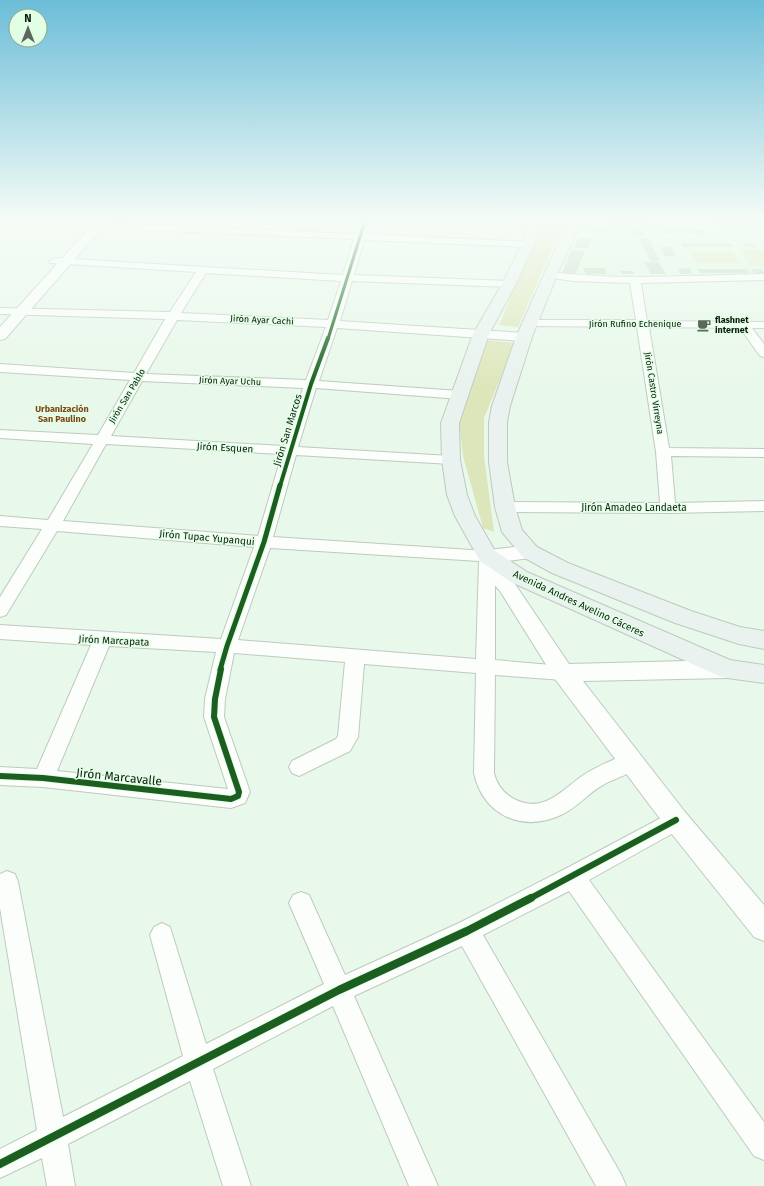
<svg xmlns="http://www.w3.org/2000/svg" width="764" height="1186" font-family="'Fira Sans',sans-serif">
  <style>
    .built { fill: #dbf6df }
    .green { fill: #dde6bb }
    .building { fill: #c4d3bd }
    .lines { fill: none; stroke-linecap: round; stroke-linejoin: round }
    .minor-casing { stroke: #bdcabf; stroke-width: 2 }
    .tertiary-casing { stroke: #bdcabf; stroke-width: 2 }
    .secondary-casing { stroke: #bdcabf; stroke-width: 2 }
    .minor { fill: #fcfefc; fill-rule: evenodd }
    .tertiary { fill: #fcfefc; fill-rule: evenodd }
    .secondary { fill: #e9f2ee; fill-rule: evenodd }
    .cycleway-far4-casing { stroke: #e1ffe5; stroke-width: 4.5 }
    .cycleway-far3-casing { stroke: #e1ffe5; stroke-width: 6 }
    .cycleway-far2-casing { stroke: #e1ffe5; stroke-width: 8 }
    .cycleway-far1-casing { stroke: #e1ffe5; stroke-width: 8 }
    .cycleway-casing { stroke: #e1ffe5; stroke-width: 10 }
    .cycleway-far4 { stroke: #1b5e20; stroke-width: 3 }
    .cycleway-far3 { stroke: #1b5e20; stroke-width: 4 }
    .cycleway-far2 { stroke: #1b5e20; stroke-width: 5 }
    .cycleway-far1 { stroke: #1b5e20; stroke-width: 6 }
    .cycleway { stroke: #1b5e20; stroke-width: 8 }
    .labels { text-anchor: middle; stroke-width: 3; stroke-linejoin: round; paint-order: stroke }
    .far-street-label { font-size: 9px; fill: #101a12; stroke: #e1ffe5 }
    .far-poi-label { font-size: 9px; font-weight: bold; fill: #101a12; stroke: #e1ffe5; text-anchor: start }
    .far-neighbourhood-label { font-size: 9px; font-weight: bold; fill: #814418; stroke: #e1ffe5 }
    .street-label { font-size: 10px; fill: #101a12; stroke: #e1ffe5 }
    .near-street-label { font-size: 12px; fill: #101a12; stroke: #e1ffe5 }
  </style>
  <rect width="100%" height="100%" fill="#e8f8ea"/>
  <polygon class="built" points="580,221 764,221 764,274 572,275 560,274 580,226"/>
  <g class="green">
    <polygon points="543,221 564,221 564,222 518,327 499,325"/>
    <polygon points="740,250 763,250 764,252 764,266 750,266"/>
    <polygon points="690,252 733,252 740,263 697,263"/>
    <polygon points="487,340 515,343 484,418 484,456 494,532 483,528 463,456 459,421"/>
  </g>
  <g class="building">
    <polygon points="681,221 698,221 700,224 682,223"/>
    <polygon points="712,221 763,221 764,228 715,226"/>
    <polygon points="608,222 652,223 654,227 609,226"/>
    <polygon points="589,227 623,227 624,231 590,231"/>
    <polygon points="631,228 641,228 645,236 634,236"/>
    <polygon points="661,229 672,229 674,234 663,234"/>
    <polygon points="672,229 683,229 685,234 675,234"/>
    <polygon points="684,230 694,230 696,234 687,234"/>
    <polygon points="695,230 705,230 708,235 698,235"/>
    <polygon points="579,238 592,239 587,249 574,247"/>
    <polygon points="639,238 648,238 660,261 650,261"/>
    <polygon points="681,243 730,243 733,247 684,247"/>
    <polygon points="741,243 752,243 756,247 745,247"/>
    <polygon points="660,247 671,247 676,256 665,256"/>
    <polygon points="572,250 585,251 575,275 562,273"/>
    <polygon points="644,262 658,262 666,274 651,274"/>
    <polygon points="583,268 605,268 607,274 586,274"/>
    <polygon points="689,268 692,274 681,274 678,269"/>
    <polygon points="697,269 747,269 750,273 700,273"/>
    <polygon points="751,269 762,269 764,274 755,274"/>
    <polygon points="620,271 633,271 635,274 622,274"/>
  </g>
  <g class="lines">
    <g class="minor-casing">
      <g id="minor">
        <path d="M0 221H56L356 234 361 221H369L366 234 532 242 533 244 532 246 528 247 364 240 354 275 509 281 514 284 509 287 352 281 340 321 524 333 528 334 530 337 528 340 524 341 337 328 319 381 460 391 465 392 467 395 465 398 460 399 316 388 298 447 451 456 456 457 458 460 456 463 451 464 296 455 273 537 487 551 493 552 495 556V660L563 666 570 668 572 673 570 678 563 680 495 675 494 773C497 785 503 793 514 799 543 814 561 791 582 776 592 769 604 764 615 759 624 756 629 753 638 756L641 762C635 774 614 778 603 785 588 793 577 808 561 815 522 833 483 815 474 773L476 673 364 664 358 737 350 751 299 776 292 773 289 767 292 761 336 739 338 736 345 662 234 653 225 699 224 717 250 792 245 803 231 808 43 787 0 785V767L37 769 91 645 0 639V625L221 639 254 547 57 531 6 615 0 617V597L42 529 0 526V516L48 520 93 444 0 438V430L98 435 130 380 0 372V364L134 373 165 319 0 314V308L170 312 196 272 50 263 49 261 54 258 343 275 354 239 0 224ZM206 273 341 281 328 320 181 313ZM177 320 326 327 306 380 146 374ZM142 381 303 388 284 446 111 436ZM106 444 282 454 258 536 63 521ZM270 548 479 561 476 659 238 640ZM109 646 216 652 205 699 204 717 228 789 57 771Z"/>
        <path d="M550 272C621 281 693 275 764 274V280L641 283 647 321 764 322V328H752L764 344V357L760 356 740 328 649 327 669 448 764 449V457L671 456 675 503 764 501V511L668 513 505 512 500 510 497 507 500 504 505 502 660 503 656 452 637 327 530 326 526 325 524 323 526 321 530 320H636L630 283 573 281 546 277 545 275 546 273Z"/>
        <polygon points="676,810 684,813 687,820 684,827 589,880 764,1122 764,1160 754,1156 569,891 483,935 622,1176 626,1186 596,1186 462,946 354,996 438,1186 409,1186 333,1006 213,1069 251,1186 223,1186 190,1081 68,1144 75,1186 47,1186 42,1158 0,1178 0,1149 37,1130 0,908 0,874 7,871 15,874 18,882 63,1117 183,1056 150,935 154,927 162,923 170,927 206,1044 324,984 289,903 293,895 301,892 309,895 345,975 459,923 565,869"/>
      </g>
    </g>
    <g class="tertiary-casing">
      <g id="tertiary">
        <polygon points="96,221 108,221 5,339 0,340 0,327"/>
        <polygon points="530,545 537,547 540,552 537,557 500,562 569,664 727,660 735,663 738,669 735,675 727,678 583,681 685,812 764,905 764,941 754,937 667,828 555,679 500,591 491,581 477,556 480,551"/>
      </g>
    </g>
    <g class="secondary-casing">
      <g id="secondary">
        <polygon points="528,221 540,221 534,244 516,284 489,334 459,423 460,460 467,495 475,516 495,551 527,572 730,660 764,665 764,683 727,678 719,676 511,582 480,561 455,516 447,495 442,460 441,423 473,334 502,284 522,244"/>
        <polygon points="568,221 580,221 580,224 557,275 532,337 510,406 507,422 507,462 515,507 522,530 537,547 568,563 691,611 740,627 764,631 764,649 739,644 675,623 552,573 523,557 502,532 495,507 489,462 489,422 492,406 516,337"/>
      </g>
    </g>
    <use href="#minor" class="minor"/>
    <use href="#tertiary" class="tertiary"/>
    <use href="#secondary" class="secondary"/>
    <g class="cycleway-far4-casing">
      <polyline id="cycleway-far4" points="328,339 365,221"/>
    </g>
    <g class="cycleway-far3-casing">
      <polyline id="cycleway-far3" points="280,486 311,384 328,338"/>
    </g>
    <g class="cycleway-far2-casing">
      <polyline id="cycleway-far2" points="220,670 227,646 264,542 280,485"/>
    </g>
    <g class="cycleway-far1-casing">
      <g id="cycleway-far1">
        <polyline points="0,776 43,778 231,799 238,796 239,792 214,717 215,699 221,669"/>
        <polyline points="529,899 676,820"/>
      </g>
    </g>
    <g class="cycleway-casing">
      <polyline id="cycleway" points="0,1164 339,990 467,931 531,898"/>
    </g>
    <use href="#cycleway-far4" class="cycleway-far4"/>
    <use href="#cycleway-far3" class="cycleway-far3"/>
    <use href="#cycleway-far2" class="cycleway-far2"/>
    <use href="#cycleway-far1" class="cycleway-far1"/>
    <use href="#cycleway" class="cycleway"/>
  </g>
  <linearGradient id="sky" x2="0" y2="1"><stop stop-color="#6cbdd8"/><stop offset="0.57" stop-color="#f5fcf6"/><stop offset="1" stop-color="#f5fcf6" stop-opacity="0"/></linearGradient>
  <rect width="764" height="387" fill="url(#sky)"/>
  <defs>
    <g id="cafe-bare" transform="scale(1.08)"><path d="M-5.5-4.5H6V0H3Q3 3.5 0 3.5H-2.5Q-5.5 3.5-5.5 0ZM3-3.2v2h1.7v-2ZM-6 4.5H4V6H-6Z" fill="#5c685e" stroke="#e1ffe5" stroke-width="2.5" paint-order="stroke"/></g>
  </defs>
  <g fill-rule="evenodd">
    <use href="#cafe-bare" x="704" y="325"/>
  </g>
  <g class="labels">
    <g class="far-street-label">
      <text transform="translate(262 320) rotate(3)" y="3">Jirón Ayar Cachi</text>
      <text x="635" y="327">Jirón Rufino Echenique</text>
      <text transform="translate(230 381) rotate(2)" y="3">Jirón Ayar Uchu</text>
      <text transform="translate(654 393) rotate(81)" y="3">Jirón Castro Virreyna</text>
      <text transform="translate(127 396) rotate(-59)" y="3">Jirón San Pablo</text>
    </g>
    <g class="far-poi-label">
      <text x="715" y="323">flashnet<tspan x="715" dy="10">internet</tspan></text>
    </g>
    <g class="far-neighbourhood-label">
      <text x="62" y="412">Urbanización<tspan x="62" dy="10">San Paulino</tspan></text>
    </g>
    <g class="street-label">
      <text transform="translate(287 430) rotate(-73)" y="4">Jirón San Marcos</text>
      <text transform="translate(225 447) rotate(3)" y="4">Jirón Esquen</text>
      <text x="634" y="511">Jirón Amadeo Landaeta</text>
      <text transform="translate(207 537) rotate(5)" y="4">Jirón Tupac Yupanqui</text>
      <text transform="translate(579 603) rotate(25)" y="4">Avenida Andres Avelino Cáceres</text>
      <text transform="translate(114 640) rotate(3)" y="4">Jirón Marcapata</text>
    </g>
    <g class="near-street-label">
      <text transform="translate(119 777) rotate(6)" y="4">Jirón Marcavalle</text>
    </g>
  </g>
  <g transform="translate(28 28)"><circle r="19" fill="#e1ffe5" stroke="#8da391"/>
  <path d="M0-3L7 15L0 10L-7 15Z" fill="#5c685e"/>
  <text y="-6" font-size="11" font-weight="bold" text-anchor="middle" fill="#101a12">N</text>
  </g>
</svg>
